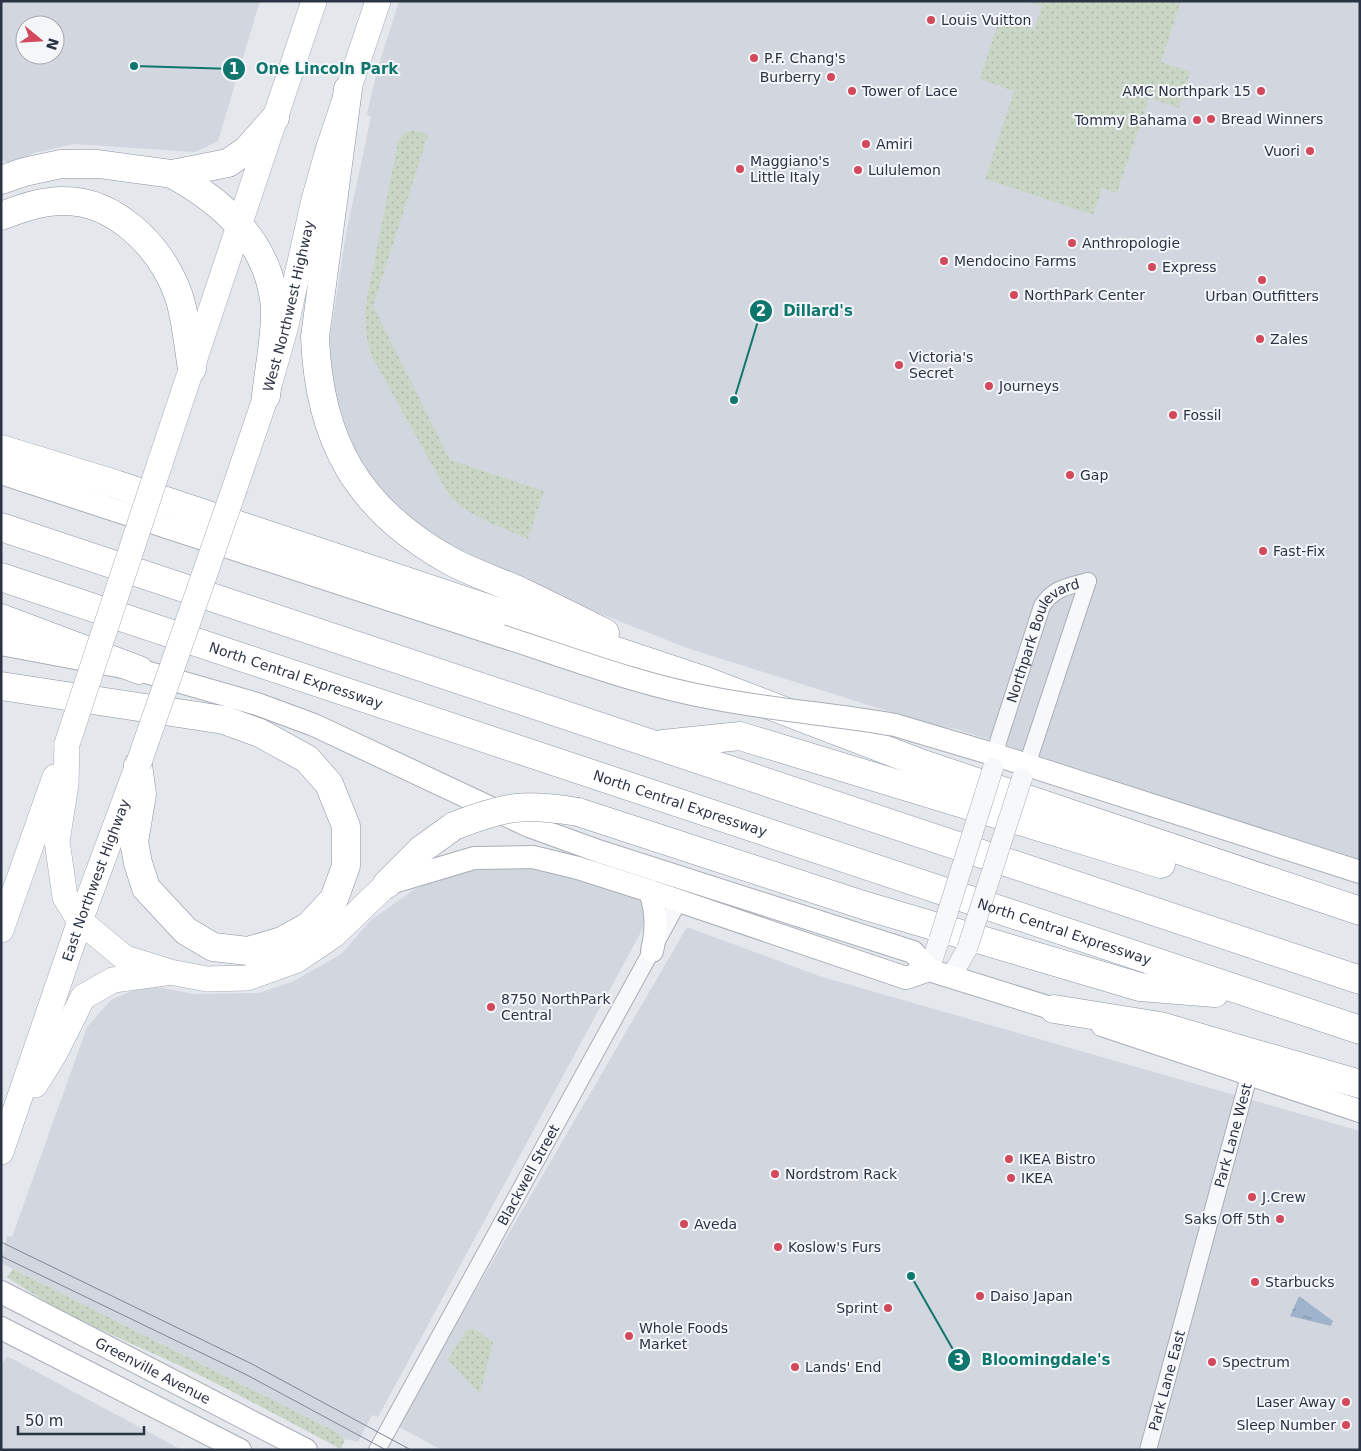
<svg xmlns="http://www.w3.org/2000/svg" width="1361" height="1451" font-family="'DejaVu Sans',sans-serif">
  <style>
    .built { fill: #d2d6de; fill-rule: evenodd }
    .grass { fill: url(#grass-dots) }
    .water { fill: url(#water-ripples) }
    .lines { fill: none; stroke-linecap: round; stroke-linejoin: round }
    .minor-casing { stroke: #a9aeb7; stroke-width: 18 }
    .tertiary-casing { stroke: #a9aeb7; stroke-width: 21 }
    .secondary-casing { stroke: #a9aeb7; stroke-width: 24 }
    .primary-casing { stroke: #a3abb8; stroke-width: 26 }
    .motorway-casing { stroke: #8b94a3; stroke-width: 29 }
    .minor { stroke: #f7f8fa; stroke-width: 16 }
    .tertiary { stroke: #f7f8fa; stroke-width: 20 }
    .secondary { stroke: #fff; stroke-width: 22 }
    .primary { stroke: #fff; stroke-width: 25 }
    .motorway { stroke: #fff; stroke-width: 28 }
    .tram { stroke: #7d8696; stroke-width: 1 }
    .tertiary-bridge-casing { stroke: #a9aeb7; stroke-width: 21; stroke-linecap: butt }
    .secondary-bridge-casing { stroke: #a9aeb7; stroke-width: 24; stroke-linecap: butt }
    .primary-bridge-casing { stroke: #a3abb8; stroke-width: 26; stroke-linecap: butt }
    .motorway-bridge-casing { stroke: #8b94a3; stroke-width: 29; stroke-linecap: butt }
    .tertiary-bridge { stroke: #f7f8fa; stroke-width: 20 }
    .secondary-bridge { stroke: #fff; stroke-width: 22 }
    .primary-bridge { stroke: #fff; stroke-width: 25 }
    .motorway-bridge { stroke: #fff; stroke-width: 28 }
    .poi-dot { fill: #d1495b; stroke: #f4f6f9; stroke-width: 2 }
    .labels { text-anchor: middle; stroke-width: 4; stroke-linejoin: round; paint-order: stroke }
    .poi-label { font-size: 14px; fill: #2b3445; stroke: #f4f6f9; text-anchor: start }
    .street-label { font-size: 14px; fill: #2b3445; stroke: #f4f6f9 }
    .leader { fill: none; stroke: #0f766e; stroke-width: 2 }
    .callout-dot { fill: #0f766e; stroke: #f4f6f9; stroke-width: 2 }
    .mark-label { font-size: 15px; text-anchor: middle; font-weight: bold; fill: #fff }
    .callout-label { font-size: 15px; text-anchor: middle; font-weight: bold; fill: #0f766e; stroke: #f4f6f9; stroke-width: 4; stroke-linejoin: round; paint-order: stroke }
  </style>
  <defs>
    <pattern id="grass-dots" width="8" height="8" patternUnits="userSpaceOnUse" patternTransform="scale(1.25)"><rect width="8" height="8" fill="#c9d6c5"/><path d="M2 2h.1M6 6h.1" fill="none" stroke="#adb8ab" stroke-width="1.8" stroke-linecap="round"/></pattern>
    <pattern id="water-ripples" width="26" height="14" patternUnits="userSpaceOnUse" patternTransform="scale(1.25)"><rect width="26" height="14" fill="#9fb4cc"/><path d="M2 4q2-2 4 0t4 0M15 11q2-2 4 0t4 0" fill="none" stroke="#8293a7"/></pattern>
  </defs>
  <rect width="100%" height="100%" fill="#e4e7ec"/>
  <g class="built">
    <path d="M1 1H260L218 141 195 152 74 144 33 153 14 165 1 160ZM25 25H55V55H25Z"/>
    <polygon points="399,1 1360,1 1360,860 956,729 935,726 687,648 594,611 461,552 404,516 369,477 347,436 330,377 329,345 346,234 371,117 367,114 377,71"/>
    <polygon points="493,867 552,870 638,895 648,912 641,932 378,1417 372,1415 358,1442 345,1439 336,1432 1,1263 7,1236 12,1237 87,1027 111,1000 146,985 194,994 259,993 294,981 341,954 371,920 415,889 459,871"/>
    <polygon points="687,927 819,976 1360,1131 1360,1450 442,1450 397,1426"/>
    <polygon points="7,1356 182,1450 1,1450 1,1367"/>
  </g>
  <g class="grass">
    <polygon points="1026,1 1181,1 1161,62 1190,72 1179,108 1149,98 1117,193 1102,188 1093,215 985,179 1014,91 980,79 1000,18 1034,29 1042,6"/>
    <path d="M413 130 428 135 373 306 450 460 544 491 528 539C501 527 472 518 450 497L371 355 366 334 365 309 398 142 404 133Z"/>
    <path d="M13 1269 336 1432 345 1439 341 1449C290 1423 241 1395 189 1370 128 1341 63 1316 7 1277Z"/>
    <polygon points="467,1329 474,1329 493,1342 480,1394 448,1360"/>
  </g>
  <polygon class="water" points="1299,1296 1333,1321 1331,1326 1290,1316"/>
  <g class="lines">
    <g class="minor-casing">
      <g id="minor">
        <path id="s1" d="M996 755 998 742 1042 606C1053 588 1069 586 1088 581"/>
        <polyline points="1027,765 1088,581"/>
        <path id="s2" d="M377 1450 679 901"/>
        <path id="s3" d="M1148 1450 1249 1076"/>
      </g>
    </g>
    <g class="tertiary-casing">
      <g id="tertiary">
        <polyline points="929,970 939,940"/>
        <polyline points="951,977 967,949"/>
      </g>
    </g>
    <g class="secondary-casing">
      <g id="secondary">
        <polyline points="1,473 501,636"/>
        <polyline points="1,644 139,670 257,704 314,725 529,826 601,852 913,952 929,970 1070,1014"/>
        <polyline points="895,725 996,755 1360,872"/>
        <polyline points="387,884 474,858 533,857 578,868 650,891 906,978 929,970"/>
        <path d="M650 891C657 913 657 929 652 951"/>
        <polyline points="1102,1025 1360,1111"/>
        <path id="s4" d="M1 1292 306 1450"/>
        <polyline points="1,1328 240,1450"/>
      </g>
    </g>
    <g class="primary-casing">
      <g id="primary">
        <polyline points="159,466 314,1"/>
        <path id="s5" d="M235 487 266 396 285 329 314 200 328 150 378 1"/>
        <polyline points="67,744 66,784 57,841 65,897 80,921 125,958 170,972 207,979 247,978 297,960 334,935 387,884"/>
        <polyline points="1,930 55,777"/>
        <polyline points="35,1085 55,1053 83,997 113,980 165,973"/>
        <path id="s6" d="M1 1152 80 921 138 765"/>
      </g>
    </g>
    <g class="motorway-casing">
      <g id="motorway">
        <path d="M348 89 315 337C319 440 357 508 447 559 471 573 499 581 524 593 551 606 578 619 605 633"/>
        <path d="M172 174C225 203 270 244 275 308 276 334 269 368 266 396"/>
        <polyline points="1,180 24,172 61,164 98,164 172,174 228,163 247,150 275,118"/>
        <path d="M1 216C22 208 41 201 64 201 116 201 161 247 178 294 186 315 188 346 192 369"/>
        <polyline points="1,449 115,484 706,681 923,764 1360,911"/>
        <polyline points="1,527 1360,980"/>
        <path id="s7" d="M1 577 1360 1030"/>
        <polyline points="1,618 139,670"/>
        <polyline points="1,686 224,720 260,733 307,759 329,784 346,826 346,866 334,899 309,926 282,941 248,951 213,947 186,931 146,888 138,863 134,842 142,794 138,765"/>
        <polyline points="663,744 740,736 1161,864"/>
        <polyline points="578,812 866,906 1140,987 1215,993"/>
        <polyline points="387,884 422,849 454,826"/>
        <polyline points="1054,1009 1160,1026 1360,1084"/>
      </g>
    </g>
    <use href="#minor" class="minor"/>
    <use href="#tertiary" class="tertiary"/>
    <use href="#secondary" class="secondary"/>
    <use href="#primary" class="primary"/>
    <use href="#motorway" class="motorway"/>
    <g class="tram">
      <polyline points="1,1242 252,1364 411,1450"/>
      <polyline points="1,1256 247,1375 386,1450"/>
    </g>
    <g class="tertiary-bridge-casing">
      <g id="tertiary-bridge">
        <polyline points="939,940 993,768"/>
        <polyline points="967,949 1022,778"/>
      </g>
    </g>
    <g class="secondary-bridge-casing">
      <path id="secondary-bridge" d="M501 636C570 658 640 685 712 698 772 710 834 714 895 725"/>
    </g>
    <g class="primary-bridge-casing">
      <g id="primary-bridge">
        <polyline points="67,744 159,466"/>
        <polyline points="138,765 235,487"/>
      </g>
    </g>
    <g class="motorway-bridge-casing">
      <path id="motorway-bridge" d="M454 826C505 806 524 803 578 812"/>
    </g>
    <use href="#tertiary-bridge" class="tertiary-bridge"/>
    <use href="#secondary-bridge" class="secondary-bridge"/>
    <use href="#primary-bridge" class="primary-bridge"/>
    <use href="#motorway-bridge" class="motorway-bridge"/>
  </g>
  <g class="poi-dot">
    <circle cx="931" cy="20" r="5"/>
    <circle cx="754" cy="58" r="5"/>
    <circle cx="831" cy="77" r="5"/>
    <circle cx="852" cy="91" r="5"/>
    <circle cx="1261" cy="91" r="5"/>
    <circle cx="1211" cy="119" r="5"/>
    <circle cx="1197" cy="120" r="5"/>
    <circle cx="866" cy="144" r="5"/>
    <circle cx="1310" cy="151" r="5"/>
    <circle cx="740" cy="169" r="5"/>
    <circle cx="858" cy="170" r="5"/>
    <circle cx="1072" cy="243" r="5"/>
    <circle cx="944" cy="261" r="5"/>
    <circle cx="1152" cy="267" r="5"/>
    <circle cx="1262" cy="280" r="5"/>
    <circle cx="1014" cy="295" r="5"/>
    <circle cx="1260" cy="339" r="5"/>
    <circle cx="899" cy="365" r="5"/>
    <circle cx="989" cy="386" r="5"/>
    <circle cx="1173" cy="415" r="5"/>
    <circle cx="1070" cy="475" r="5"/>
    <circle cx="1263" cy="551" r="5"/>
    <circle cx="491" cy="1007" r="5"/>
    <circle cx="1009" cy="1159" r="5"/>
    <circle cx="775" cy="1174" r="5"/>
    <circle cx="1011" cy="1178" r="5"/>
    <circle cx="1252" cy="1197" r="5"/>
    <circle cx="1280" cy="1219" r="5"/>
    <circle cx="684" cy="1224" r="5"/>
    <circle cx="778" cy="1247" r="5"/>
    <circle cx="1255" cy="1282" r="5"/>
    <circle cx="980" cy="1296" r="5"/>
    <circle cx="888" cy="1308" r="5"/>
    <circle cx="629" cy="1336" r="5"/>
    <circle cx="1212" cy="1362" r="5"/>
    <circle cx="795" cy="1367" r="5"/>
    <circle cx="1346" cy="1402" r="5"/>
    <circle cx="1346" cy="1425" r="5"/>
  </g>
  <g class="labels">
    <g class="poi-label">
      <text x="941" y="25">Louis Vuitton</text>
      <text x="764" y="63">P.F. Chang's</text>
      <text x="821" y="82" text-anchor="end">Burberry</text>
      <text x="862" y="96">Tower of Lace</text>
      <text x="1251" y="96" text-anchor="end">AMC Northpark 15</text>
      <text x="1221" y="124">Bread Winners</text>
      <text x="1187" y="125" text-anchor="end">Tommy Bahama</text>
      <text x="876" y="149">Amiri</text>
      <text x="1300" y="156" text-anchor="end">Vuori</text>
      <text x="750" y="166">Maggiano's<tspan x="750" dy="16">Little Italy</tspan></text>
      <text x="868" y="175">Lululemon</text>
      <text x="1082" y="248">Anthropologie</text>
      <text x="954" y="266">Mendocino Farms</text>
      <text x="1162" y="272">Express</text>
      <text x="1024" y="300">NorthPark Center</text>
      <text x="1262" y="301" text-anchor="middle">Urban Outfitters</text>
      <text x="1270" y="344">Zales</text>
      <text x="909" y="362">Victoria's<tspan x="909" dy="16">Secret</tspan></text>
      <text x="999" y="391">Journeys</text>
      <text x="1183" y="420">Fossil</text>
      <text x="1080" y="480">Gap</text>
      <text x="1273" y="556">Fast-Fix</text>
      <text x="501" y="1004">8750 NorthPark<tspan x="501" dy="16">Central</tspan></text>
      <text x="1019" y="1164">IKEA Bistro</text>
      <text x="785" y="1179">Nordstrom Rack</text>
      <text x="1021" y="1183">IKEA</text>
      <text x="1262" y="1202">J.Crew</text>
      <text x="1270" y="1224" text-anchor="end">Saks Off 5th</text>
      <text x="694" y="1229">Aveda</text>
      <text x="788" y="1252">Koslow's Furs</text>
      <text x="1265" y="1287">Starbucks</text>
      <text x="990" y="1301">Daiso Japan</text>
      <text x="878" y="1313" text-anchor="end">Sprint</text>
      <text x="639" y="1333">Whole Foods<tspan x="639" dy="16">Market</tspan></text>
      <text x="1222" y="1367">Spectrum</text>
      <text x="805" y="1372">Lands' End</text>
      <text x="1336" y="1407" text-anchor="end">Laser Away</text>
      <text x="1336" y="1430" text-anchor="end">Sleep Number</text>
    </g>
    <g class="street-label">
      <text dy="5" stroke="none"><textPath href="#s5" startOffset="189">West Northwest Highway</textPath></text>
      <text dy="5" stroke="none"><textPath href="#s1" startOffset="128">Northpark Boulevard</textPath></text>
      <text dy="5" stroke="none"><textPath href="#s7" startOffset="311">North Central Expressway</textPath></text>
      <text dy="5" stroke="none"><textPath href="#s7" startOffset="716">North Central Expressway</textPath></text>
      <text dy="5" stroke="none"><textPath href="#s6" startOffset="288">East Northwest Highway</textPath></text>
      <text dy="5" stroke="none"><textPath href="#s7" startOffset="1121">North Central Expressway</textPath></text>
      <text dy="5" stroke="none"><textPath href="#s3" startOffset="326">Park Lane West</textPath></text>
      <text dy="5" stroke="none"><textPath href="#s2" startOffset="314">Blackwell Street</textPath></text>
      <text dy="5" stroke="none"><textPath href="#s4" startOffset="171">Greenville Avenue</textPath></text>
      <text dy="5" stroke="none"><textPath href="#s3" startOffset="72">Park Lane East</textPath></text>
    </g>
  </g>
  <path class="leader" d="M134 66L234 69M734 400L761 311M911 1276L959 1360"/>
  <g class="callout-dot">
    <circle cx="134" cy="66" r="5"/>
    <circle cx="734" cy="400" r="5"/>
    <circle cx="911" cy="1276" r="5"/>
    <circle cx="234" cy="69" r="12"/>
    <circle cx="761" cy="311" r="12"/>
    <circle cx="959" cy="1360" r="12"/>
  </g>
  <g class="mark-label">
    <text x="234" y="74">1</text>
    <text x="761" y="316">2</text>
    <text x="959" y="1365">3</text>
  </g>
  <g class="callout-label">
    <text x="327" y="74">One Lincoln Park</text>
    <text x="818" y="316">Dillard's</text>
    <text x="1046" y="1365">Bloomingdale's</text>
  </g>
  <rect width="1361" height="1451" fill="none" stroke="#2b3445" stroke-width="5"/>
  <g transform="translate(40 40) rotate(108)"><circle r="24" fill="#f4f6f9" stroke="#a4a8b1"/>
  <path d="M0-4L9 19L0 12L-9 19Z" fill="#d1495b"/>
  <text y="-8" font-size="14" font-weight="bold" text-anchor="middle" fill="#2b3445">N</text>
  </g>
  <path d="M18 1426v8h126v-8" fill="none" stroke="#2b3445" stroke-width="2.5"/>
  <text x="25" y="1426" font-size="15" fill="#2b3445" stroke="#f4f6f9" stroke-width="4" paint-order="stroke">50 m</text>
</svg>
